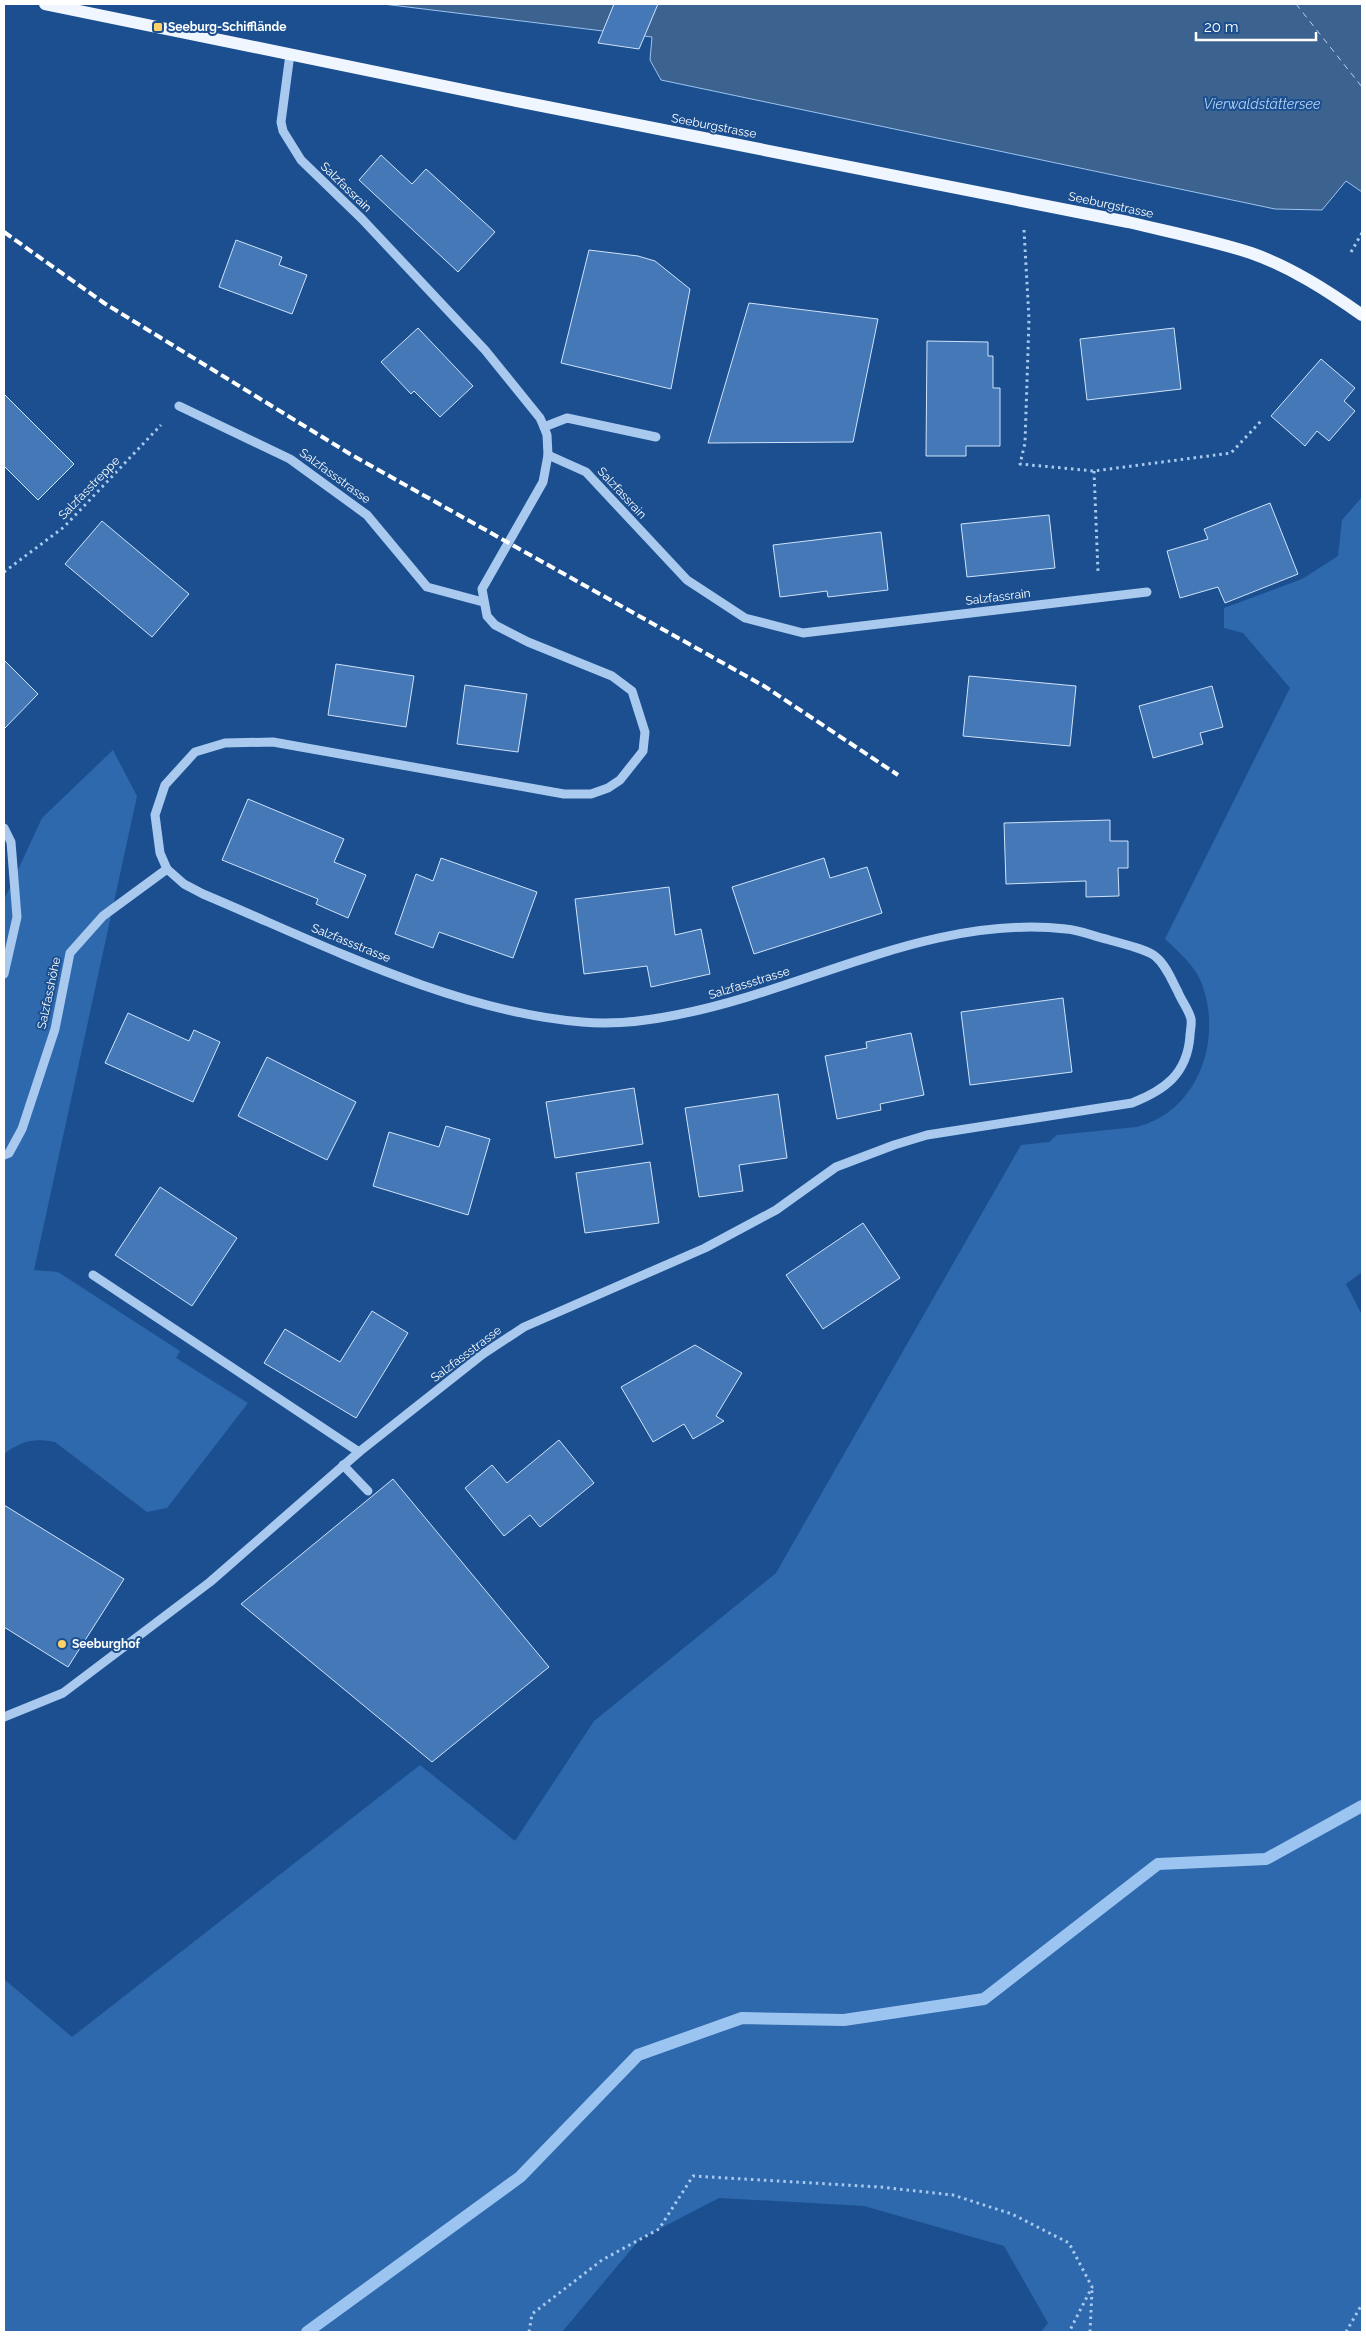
<svg xmlns="http://www.w3.org/2000/svg" width="1366" height="2336" font-family="Raleway,sans-serif">
  <style>
    .green { fill: #2e69ad }
    .water { fill: #3c6290; stroke: #9cc4f0 }
    .lines { fill: none; stroke-linecap: round; stroke-linejoin: round }
    .stream { stroke: #9cc4f0; stroke-width: 12 }
    .ferry { stroke: #b5d3f5; stroke-width: 1; stroke-dasharray: 6 5; stroke-linecap: butt }
    .building { fill: #4478b7; stroke: #cfe3fa }
    .path { stroke: #a9c9ee; stroke-width: 3; stroke-dasharray: 2.5 4; stroke-linecap: butt }
    .minor { stroke: #a9c9ee; stroke-width: 9 }
    .major { stroke: #f0f6ff; stroke-width: 12 }
    .rail { stroke: #fff; stroke-width: 4; stroke-dasharray: 9 4; stroke-linecap: butt }
    .poi-dot { fill: #ffd166; stroke: #1b4f8f; stroke-width: 2 }
    .labels { text-anchor: middle; stroke-width: 4; stroke-linejoin: round; paint-order: stroke }
    .poi-label { font-size: 12px; font-weight: bold; fill: #fff; stroke: #1b4f8f; text-anchor: start }
    .street-label { font-size: 12px; fill: #fff; stroke: #1b4f8f }
    .water-label { font-size: 14px; font-style: italic; fill: #b5d3f5; stroke: #1b4f8f }
  </style>
  <rect width="100%" height="100%" fill="#1b4f8f"/>
  <g class="green">
    <path d="M1362 497V1272L1346 1284 1362 1315V2332H1041L1048 2323 1004 2246 864 2206 719 2198 640 2239 562 2332H4V1979L72 2037 420 1765 515 1841 594 1721 776 1573 1021 1145 1049 1142 1057 1135 1137 1127C1196 1112 1221 1045 1204 990 1198 968 1181 954 1165 939L1290 688 1243 633 1224 628V608L1302 579 1338 556 1342 520Z"/>
    <path d="M113 750 137 796 34 1270 58 1272 180 1351 176 1358 248 1403 167 1508 147 1512 55 1442C33 1438 22 1441 4 1454V900L42 818Z"/>
  </g>
  <polygon class="water" points="383,4 1362,4 1362,192 1346,181 1322,210 1275,209 661,80 650,60 652,37"/>
  <g class="lines">
    <polyline class="stream" points="307,2332 520,2177 638,2055 742,2018 844,2020 984,1999 1158,1864 1266,1859 1362,1806"/>
    <polyline class="ferry" points="1296,4 1362,87"/>
  </g>
  <g class="building">
    <polygon points="614,4 658,4 639,49 598,43"/>
    <polygon points="381,155 412,184 426,169 495,232 458,272 359,180"/>
    <polygon points="236,240 282,257 279,265 307,275 292,314 219,287"/>
    <polygon points="589,250 638,256 655,261 690,289 671,389 561,363"/>
    <polygon points="749,303 878,319 853,442 708,443"/>
    <polygon points="418,328 473,386 440,417 414,391 411,394 381,362"/>
    <polygon points="1174,328 1181,389 1087,400 1080,339"/>
    <polygon points="927,341 988,342 988,356 993,356 993,388 1000,388 1000,446 966,446 966,456 926,456"/>
    <polygon points="1321,359 1355,388 1344,401 1355,411 1329,441 1317,431 1305,446 1271,416"/>
    <polygon points="4,394 74,464 38,500 4,466"/>
    <polygon points="1270,503 1298,574 1225,603 1218,587 1180,598 1167,551 1208,539 1204,529"/>
    <polygon points="1049,515 1055,568 967,577 961,524"/>
    <polygon points="102,521 189,594 152,637 65,564"/>
    <polygon points="881,532 888,590 828,597 827,591 780,597 773,545"/>
    <polygon points="4,660 38,694 4,729"/>
    <polygon points="336,664 414,676 406,727 328,715"/>
    <polygon points="969,676 1076,686 1070,746 963,736"/>
    <polygon points="465,685 527,694 518,752 457,744"/>
    <polygon points="1212,686 1223,727 1200,733 1203,744 1153,758 1139,706"/>
    <polygon points="248,799 344,839 334,862 366,875 348,918 316,904 318,899 222,860"/>
    <polygon points="1110,820 1110,841 1128,841 1128,868 1118,868 1119,896 1086,897 1086,881 1006,884 1004,823"/>
    <polygon points="441,858 537,892 513,958 439,932 433,948 395,934 416,874 433,881"/>
    <polygon points="824,858 830,878 867,867 882,913 754,954 732,887"/>
    <polygon points="669,887 675,935 701,929 710,974 651,987 647,966 584,974 575,899"/>
    <polygon points="1063,998 1072,1072 970,1085 961,1012"/>
    <polygon points="128,1013 189,1041 194,1030 220,1042 193,1102 105,1063"/>
    <polygon points="911,1033 924,1095 880,1104 881,1110 837,1119 825,1056 867,1048 866,1042"/>
    <polygon points="267,1057 356,1102 327,1160 238,1116"/>
    <polygon points="634,1088 643,1144 555,1158 546,1102"/>
    <polygon points="778,1094 787,1158 739,1165 743,1191 699,1197 685,1108"/>
    <polygon points="446,1126 490,1139 468,1215 373,1186 389,1132 439,1147"/>
    <polygon points="650,1162 659,1223 585,1233 576,1173"/>
    <polygon points="160,1187 237,1238 192,1306 115,1255"/>
    <polygon points="863,1223 900,1278 823,1329 786,1275"/>
    <polygon points="372,1311 408,1333 356,1418 264,1363 285,1329 340,1362"/>
    <polygon points="695,1345 742,1373 716,1416 724,1421 693,1439 684,1424 653,1442 621,1387"/>
    <polygon points="559,1440 594,1483 540,1527 530,1515 504,1536 465,1488 492,1465 507,1483"/>
    <polygon points="393,1479 549,1667 432,1762 241,1604"/>
    <polygon points="4,1505 124,1579 68,1667 4,1627"/>
  </g>
  <g class="lines">
    <g class="path">
      <polyline points="1024,230 1029,319 1025,443 1020,464 1094,471 1231,453 1261,421"/>
      <polyline points="1351,252 1362,233"/>
      <polyline points="1094,471 1098,572"/>
      <polyline points="4,572 64,527 161,425"/>
      <polyline points="529,2332 532,2314 602,2260 659,2229 693,2176 880,2187 953,2195 1012,2214 1069,2243 1092,2287 1069,2332"/>
      <polyline points="1090,2332 1092,2290"/>
      <polyline points="1346,2332 1362,2304"/>
    </g>
    <g class="minor">
      <polyline points="179,406 290,459 367,515 427,587 483,602"/>
      <polyline points="544,427 567,418 656,437"/>
      <polyline points="548,455 586,472 687,580 745,618 803,633 1147,592"/>
      <polyline points="4,828 11,842 17,917 4,974"/>
      <polyline points="4,1155 9,1153 22,1129 55,1029 70,953 103,916 167,869"/>
      <polyline points="93,1275 359,1452"/>
      <polyline points="343,1465 368,1491"/>
      <path d="M4 1717 63 1693 210 1582 359 1452 483 1354 524 1327 705 1248 776 1210 836 1167 894 1145 927 1135 1132 1103C1165 1090 1187 1074 1190 1036 1190 1031 1192 1024 1191 1019 1189 1010 1181 1000 1178 992 1172 981 1166 965 1156 957 1147 949 1119 943 1106 939 1093 936 1080 930 1066 929 930 914 807 990 676 1015 646 1021 613 1025 582 1022 452 1011 322 944 203 894L184 884 167 869 160 853 155 815 165 785 195 752 225 743 273 742 564 794H591L608 788 620 780 643 751 645 732 632 691 612 676 528 642 495 625 487 616 482 589 543 482 548 455 547 435 544 427 540 418 485 350 362 219 301 160 283 131 281 122 290 54"/>
    </g>
    <path class="major" d="M45 4 517 101 1128 222C1169 232 1211 240 1251 253 1291 267 1328 291 1362 315"/>
    <polyline class="rail" points="4,232 104,303 350,454 764,686 898,775"/>
  </g>
  <g class="poi-dot">
    <rect x="153" y="22" width="10" height="10" rx="2.5"/>
    <circle cx="62" cy="1644" r="5"/>
  </g>
  <g class="labels">
    <g class="poi-label">
      <text x="168" y="31">Seeburg-Schifflände</text>
      <text x="72" y="1648">Seeburghof</text>
    </g>
    <g class="street-label">
      <text transform="translate(714 126) rotate(11)" y="4">Seeburgstrasse</text>
      <text transform="translate(346 187) rotate(44)" y="4">Salzfassrain</text>
      <text transform="translate(1111 205) rotate(12)" y="4">Seeburgstrasse</text>
      <text transform="translate(335 476) rotate(36)" y="4">Salzfassstrasse</text>
      <text transform="translate(89 488) rotate(-46)" y="4">Salzfasstreppe</text>
      <text transform="translate(622 493) rotate(47)" y="4">Salzfassrain</text>
      <text transform="translate(998 597) rotate(-7)" y="4">Salzfassrain</text>
      <text transform="translate(351 943) rotate(22)" y="4">Salzfassstrasse</text>
      <text transform="translate(749 983) rotate(-17)" y="4">Salzfassstrasse</text>
      <text transform="translate(49 993) rotate(-78)" y="4">Salzfasshöhe</text>
      <text transform="translate(466 1354) rotate(-37)" y="4">Salzfassstrasse</text>
    </g>
    <g class="water-label">
      <text x="1262" y="109">Vierwaldstättersee</text>
    </g>
  </g>
  <rect width="1366" height="2336" fill="none" stroke="#ffffff" stroke-width="10"/>
  <path d="M1196 32v8h120v-8" fill="none" stroke="#ffffff" stroke-width="2.5"/>
  <text x="1204" y="32" font-size="15" fill="#ffffff" stroke="#1b4f8f" stroke-width="4" paint-order="stroke">20 m</text>
</svg>
